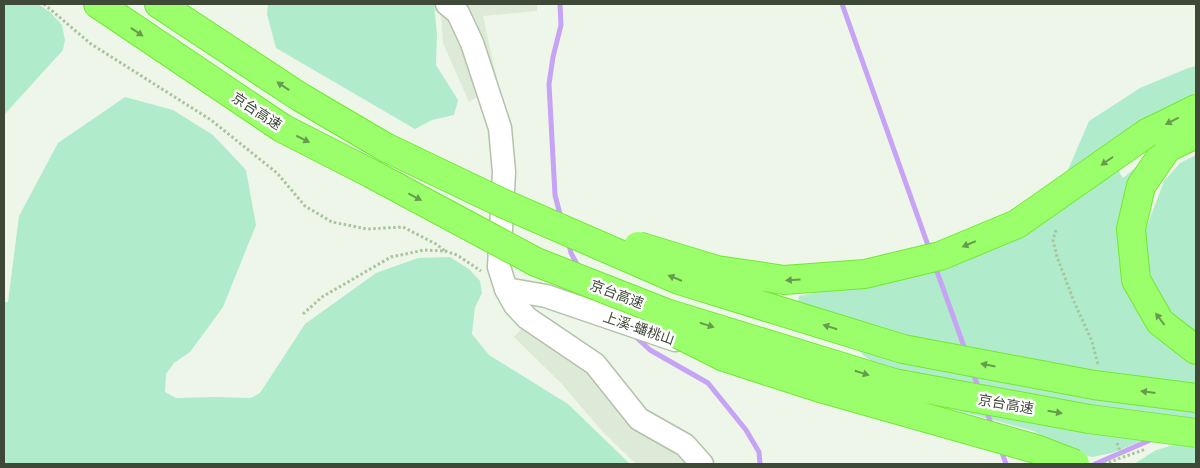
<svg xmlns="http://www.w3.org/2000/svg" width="1200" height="468" font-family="Ubuntu,'Noto Sans SC',sans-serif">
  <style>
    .residential { fill: #ddead7 }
    .green { fill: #b0eccc }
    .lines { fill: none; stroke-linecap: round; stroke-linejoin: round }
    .stream { stroke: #c6a3f5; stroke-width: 5 }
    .minor-casing { stroke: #b3c2ab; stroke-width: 25 }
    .highway-casing { stroke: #71e831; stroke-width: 30 }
    .path { stroke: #a9c59b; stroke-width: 3; stroke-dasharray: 2.5 2.5; stroke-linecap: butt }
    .minor { stroke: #fff; stroke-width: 22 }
    .highway { stroke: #9aff6b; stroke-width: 28 }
    .highway-bridge-casing { stroke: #71e831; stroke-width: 30; stroke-linecap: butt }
    .highway-bridge { stroke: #9aff6b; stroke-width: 28 }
    .oneway { fill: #679b4e }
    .labels { text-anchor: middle; stroke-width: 5; stroke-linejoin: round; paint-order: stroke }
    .street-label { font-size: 14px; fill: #3e4a37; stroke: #fff }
  </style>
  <rect width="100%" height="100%" fill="#edf6e9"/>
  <g class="residential">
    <polygon points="421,4 537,4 537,11 483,16 498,84 469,102 443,43 441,13"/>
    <polygon points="530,319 685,452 689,464 636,464 602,431 561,383 514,337"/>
  </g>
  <g class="green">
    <polygon points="4,4 38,4 50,12 62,25 65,40 63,50 4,115"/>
    <polygon points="268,4 434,4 437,34 436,65 458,100 454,115 432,120 415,129 276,48 267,14"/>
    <polygon points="1196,66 1196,103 1107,154 1123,178 1151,155 1126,223 1146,229 1164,181 1180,163 1196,155 1196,419 1112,453 1092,457 1069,451 1034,431 930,403 863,355 836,322 798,303 799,296 864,283 1015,219 1065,177 1089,121 1140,88 1188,68"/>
    <polygon points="125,97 173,110 213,135 246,170 256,225 223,307 190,352 174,363 166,374 165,392 176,398 216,397 251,398 260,393 305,324 376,273 418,258 450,257 469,269 480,281 482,293 475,307 472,334 489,355 568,404 630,464 4,464 4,302 8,302 19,216 58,143"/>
    <polygon points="1174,445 1196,447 1196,464 1134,464 1156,450"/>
  </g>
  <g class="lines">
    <g class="stream">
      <polyline points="560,4 561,25 553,57 549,84 555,195 561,218"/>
      <polyline points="842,4 930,251"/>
      <polyline points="568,241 571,253 579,268"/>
      <polyline points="935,266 966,352"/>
      <polyline points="636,337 650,350 708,383 746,430 759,452 760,464"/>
      <polyline points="973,372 979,390"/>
      <polyline points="986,409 992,427"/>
      <polyline points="1000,447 1006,464"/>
      <polyline points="1095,464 1155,438"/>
    </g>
    <g class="minor-casing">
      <g id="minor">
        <polyline points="447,4 458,13 472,43 500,128 504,172 499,267 506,289 546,296 675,340"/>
        <polyline points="506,289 515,305 527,318 595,364 639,419 685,445 702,464"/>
      </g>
    </g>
    <g class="highway-casing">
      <g id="highway">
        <polyline points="98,4 282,128 372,174"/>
        <polyline points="159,4 300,97 385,147"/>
        <polyline points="1147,133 1196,109"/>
        <polyline points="1196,134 1167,148 1141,186 1131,229 1136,280 1160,322 1196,350"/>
      </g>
    </g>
    <g class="path">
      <polyline points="44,4 91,44 211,120 277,173 305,206 332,222 367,229 403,227 436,244 445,251"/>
      <polyline points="1056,230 1053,240 1057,257 1075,304 1092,341 1098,365"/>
      <polyline points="303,314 322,297 391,257 424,250 445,251 457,255 481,271"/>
      <polyline points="1117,443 1122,457"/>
      <polyline points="1104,464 1146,449"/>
    </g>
    <use href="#minor" class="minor"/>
    <use href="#highway" class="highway"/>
    <g class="highway-bridge-casing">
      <g id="highway-bridge">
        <polyline points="385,147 502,203 679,280 903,349 1094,385 1196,398"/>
        <polyline points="372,174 536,262 666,313 894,383 1089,419 1196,433"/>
        <polyline points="638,246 717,270 784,280 865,274 940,256 1017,224 1147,133"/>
        <polyline points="658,324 724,357 817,387 1036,449 1075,464"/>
      </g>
    </g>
    <use href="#highway-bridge" class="highway-bridge"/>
  </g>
  <defs><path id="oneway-solid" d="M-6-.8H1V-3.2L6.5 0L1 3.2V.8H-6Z" transform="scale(1.25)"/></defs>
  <g class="oneway">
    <use href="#oneway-solid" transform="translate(137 32) rotate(34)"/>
    <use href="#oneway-solid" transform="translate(283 86) rotate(-146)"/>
    <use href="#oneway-solid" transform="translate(1172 121) rotate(153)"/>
    <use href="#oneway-solid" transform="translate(303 139) rotate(27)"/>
    <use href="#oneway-solid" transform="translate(1107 161) rotate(145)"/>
    <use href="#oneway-solid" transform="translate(415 197) rotate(28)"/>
    <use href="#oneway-solid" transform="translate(969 244) rotate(157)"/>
    <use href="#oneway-solid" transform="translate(675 278) rotate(-158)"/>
    <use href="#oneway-solid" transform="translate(793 280) rotate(176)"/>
    <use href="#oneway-solid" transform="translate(1160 319) rotate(-127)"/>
    <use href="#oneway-solid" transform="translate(707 325) rotate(17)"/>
    <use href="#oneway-solid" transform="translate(830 327) rotate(-163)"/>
    <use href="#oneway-solid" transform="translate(988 365) rotate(-169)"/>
    <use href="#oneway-solid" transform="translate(862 373) rotate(17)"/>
    <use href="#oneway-solid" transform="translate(1148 392) rotate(-173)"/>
    <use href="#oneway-solid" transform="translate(1055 412) rotate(10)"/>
  </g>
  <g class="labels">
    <g class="street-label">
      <text transform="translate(257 111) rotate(33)" y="5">京台高速</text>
      <text transform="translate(617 294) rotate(21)" y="5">京台高速</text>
      <text transform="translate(639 328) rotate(19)" y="5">上溪-蟠桃山</text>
      <text transform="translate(1006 404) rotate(10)" y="5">京台高速</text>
    </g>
  </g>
  <rect width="1200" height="468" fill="none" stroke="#3e4a37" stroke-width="10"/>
</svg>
